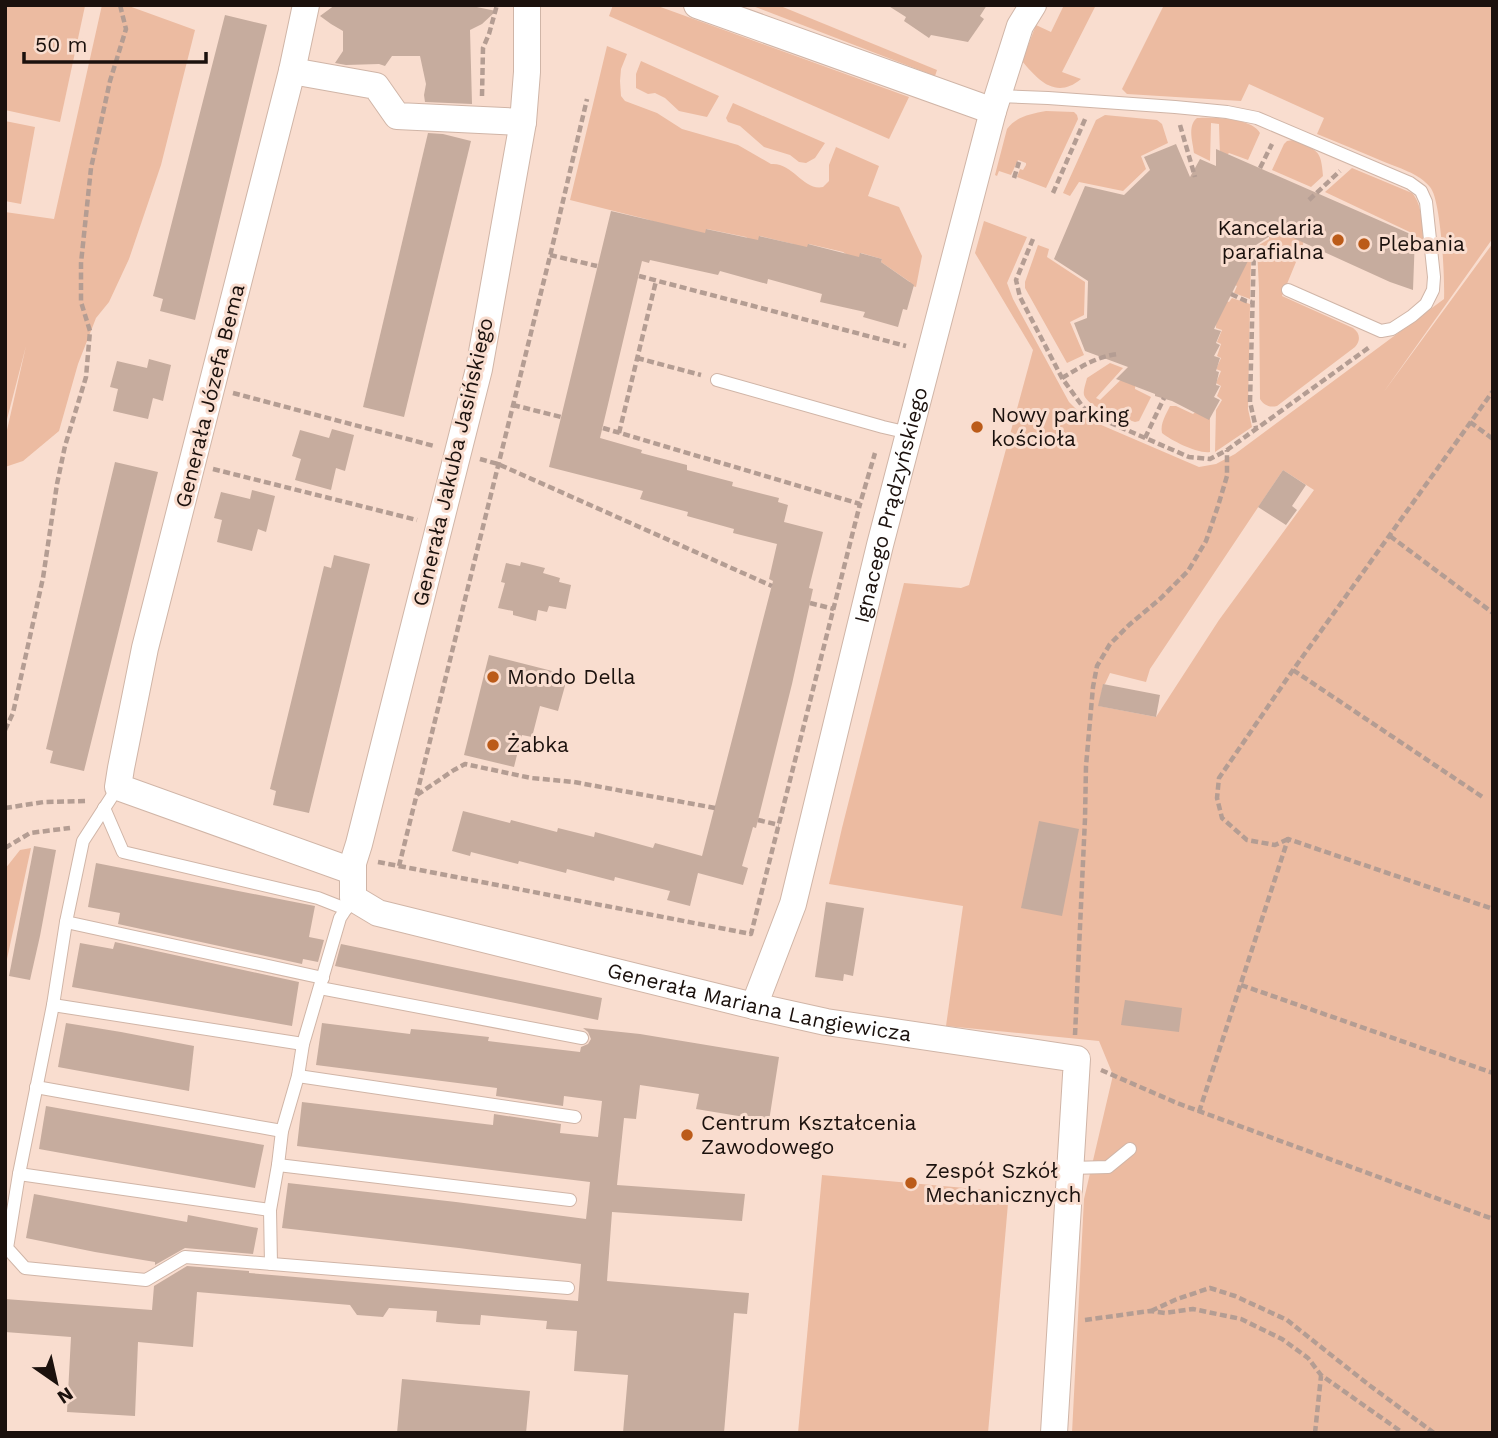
<svg xmlns="http://www.w3.org/2000/svg" width="1498" height="1438" font-family="'Work Sans',sans-serif">
  <style>
    .green { fill: #ecbba1; fill-rule: evenodd }
    .building { fill: #c6ac9e }
    .lines { fill: none; stroke-linecap: round; stroke-linejoin: round }
    .service-casing { stroke: #d0b5a7; stroke-width: 14 }
    .minor-casing { stroke: #d0b5a7; stroke-width: 28 }
    .path { stroke: #b49d93; stroke-width: 4.5; stroke-dasharray: 7 3.5; stroke-linecap: butt }
    .service { stroke: #fff; stroke-width: 12 }
    .minor { stroke: #fff; stroke-width: 26 }
    .poi-dot { fill: #bb5b19; stroke: #f9ddcf; stroke-width: 2.5 }
    .labels { text-anchor: middle; stroke-width: 6; stroke-linejoin: round; paint-order: stroke }
    .poi-label { font-size: 21px; fill: #1b110d; stroke: #f9ddcf; text-anchor: start }
    .street-label { font-size: 21px; fill: #1b110d; stroke: #f9ddcf }
  </style>
  <rect width="100%" height="100%" fill="#f9ddcf"/>
  <g class="green">
    <polygon points="5,5 85,6 60,122 5,110"/>
    <polygon points="102,5 126,5 195,30 161,165 129,259 109,302 96,318 78,364 59,431 23,461 5,467 5,439 26,346 5,427 5,212 54,219"/>
    <polygon points="613,5 655,5 909,97 889,139 609,16"/>
    <polygon points="750,5 778,5 937,70 935,76"/>
    <path d="M1064 5H1096L1062 72 1081 79C1056 100 1038 80 1022 61L1036 25 1051 32Z"/>
    <path d="M1164 5H1493V238L1383 393 1493 243V1433H1072L1084 1199 1113 1075 1099 1041 946 1026 963 906 829 884 842 828 904 583 961 588 969 585 1033 350 975 253 984 221 1027 237 1007 283 1013 299 1069 402 1085 418 1199 467 1216 464 1235 454 1444 299C1445 279 1441 199 1430 187 1419 173 1398 168 1382 161 1361 152 1339 143 1317 134L1324 118 1249 84 1241 101 1127 94 1122 89ZM1283 470 1314 490 1219 620 1156 717 1099 706 1103 685 1105 684 1110 673 1146 682 1150 669Z"/>
    <path d="M607 46 627 54 621 69 620 81 621 96 625 101 657 113 682 129 738 145 771 164C793 162 803 191 823 187L829 181V165L836 147 879 166 868 196 899 207 922 256 916 287 909 285 910 282 881 262 882 259 861 253 858 262 843 252 809 244 806 251 793 244 760 236 757 244 746 237 707 229 704 238 646 219 570 200Z"/>
    <polygon points="641,61 719,96 707,117 679,111 665,98 655,93 648,94 636,88 636,74"/>
    <polygon points="733,103 825,143 815,158 806,163 799,162 790,155 764,147 740,126 728,122 726,118"/>
    <path d="M1046 111 1074 112 1077 115 1078 119 1046 188 1017 177 1020 169 1023 170 1026 165V163L1018 160 1011 175 999 171 997 176 995 175 1007 129C1017 116 1031 114 1046 111Z"/>
    <polygon points="1105,115 1157,120 1162,124 1168,143 1141,156 1146,169 1123,191 1079,182 1070,196 1063,193 1096,120"/>
    <path d="M1197 118C1214 117 1252 118 1260 133L1248 160 1229 153 1224 158 1220 156 1219 124 1211 123 1210 161 1194 153C1193 142 1187 126 1197 118Z"/>
    <polygon points="5,121 35,127 21,204 5,201"/>
    <path d="M1293 140C1317 151 1321 148 1323 176L1311 187 1272 170 1284 144 1287 141Z"/>
    <path d="M1352 168 1412 193C1424 206 1422 232 1424 249H1416V235L1325 192Z"/>
    <path d="M1269 228 1288 236 1293 230 1304 236 1303 245 1282 296 1353 328C1360 333 1361 340 1355 347L1277 406C1269 408 1264 405 1260 399L1259 288 1257 249 1259 245 1269 239Z"/>
    <polygon points="1038,245 1049,249 1047,257 1085,282 1084,315 1070,322 1084,355 1067,363 1025,288 1025,282"/>
    <polygon points="1246,259 1251,262 1250,299 1234,293 1237,286 1231,283"/>
    <polygon points="1232,298 1250,304 1248,409 1252,427 1215,452 1216,410 1222,400 1217,396 1221,386 1216,383 1221,371 1216,369 1221,358 1217,356 1221,344 1217,342 1222,330 1216,328 1217,306 1224,300 1229,302"/>
    <path d="M1110 363 1123 368 1096 398 1100 400 1130 371 1136 373 1135 389 1151 397 1139 421 1135 422 1129 420C1118 416 1088 407 1084 395 1083 390 1086 383 1087 378Z"/>
    <path d="M1204 404 1210 406V452C1198 454 1172 441 1162 433 1160 423 1166 415 1170 406H1176L1193 414Z"/>
    <polygon points="31,848 7,959 5,969 5,869 20,850"/>
    <polygon points="822,1175 1009,1192 988,1433 798,1433"/>
  </g>
  <g class="building">
    <polygon points="335,5 467,5 496,11 482,24 470,30 472,104 425,102 424,95 426,84 420,56 392,56 385,66 379,64 346,65 335,63 343,51 343,31 331,24 320,16"/>
    <polygon points="887,5 987,5 980,16 984,19 968,42 931,35 929,38 904,21 906,17"/>
    <polygon points="225,15 267,25 195,320 160,311 163,299 153,296"/>
    <polygon points="428,133 443,134 471,141 404,417 363,407"/>
    <polygon points="1176,144 1190,177 1200,159 1216,166 1216,149 1415,236 1413,290 1390,282 1346,262 1278,231 1256,245 1250,260 1249,259 1214,329 1221,331 1216,343 1220,345 1214,356 1220,358 1216,371 1219,372 1216,385 1220,386 1214,397 1220,400 1209,420 1172,401 1155,396 1155,394 1116,379 1128,367 1085,351 1074,323 1087,318 1088,281 1054,259 1085,186 1124,195 1150,170 1144,157"/>
    <polygon points="611,211 705,233 706,229 758,240 759,236 807,247 808,244 859,257 860,253 882,259 881,262 914,285 907,310 903,309 898,327 863,317 865,312 820,302 822,294 768,279 767,284 720,271 718,275 650,260 649,263 642,261 600,438 642,450 641,453 687,465 687,470 733,482 732,486 779,498 778,502 788,505 784,522 823,532 809,588 813,589 792,684 756,828 753,827 742,866 748,868 743,885 698,873 690,906 667,900 670,891 615,877 614,881 567,869 566,873 519,861 518,864 471,852 470,856 452,851 463,811 510,823 511,820 557,832 558,828 594,837 595,832 653,848 655,843 702,856 773,581 769,579 777,544 733,533 734,529 687,516 688,512 640,499 643,491 549,467"/>
    <polygon points="149,359 171,365 163,401 153,398 148,419 113,411 118,389 110,387 117,361 147,368"/>
    <polygon points="332,429 354,435 345,471 336,468 331,490 295,480 301,459 292,456 300,430 329,438"/>
    <polygon points="115,462 158,472 84,771 50,763 53,751 46,749"/>
    <polygon points="1283,470 1306,485 1292,506 1297,510 1286,525 1258,507"/>
    <polygon points="252,490 275,496 266,532 258,529 252,551 217,542 222,520 214,518 221,492 250,499"/>
    <polygon points="334,555 370,564 309,813 273,805 276,791 270,789 324,566 331,568"/>
    <polygon points="521,562 545,568 543,573 560,578 559,582 571,585 566,609 549,606 547,612 538,610 536,621 513,615 513,611 498,608 505,583 501,582 506,563 520,566"/>
    <polygon points="489,655 568,675 558,711 540,706 532,737 522,735 514,767 464,755"/>
    <polygon points="1103,684 1160,695 1156,717 1098,706"/>
    <polygon points="1039,821 1079,829 1062,916 1021,908"/>
    <polygon points="34,846 56,850 40,936 30,980 9,976"/>
    <polygon points="96,863 315,906 309,937 324,940 318,962 303,959 302,964 118,924 120,913 88,907"/>
    <polygon points="826,902 864,908 853,976 844,974 843,981 815,977"/>
    <polygon points="115,942 299,982 292,1026 72,987 80,943 113,949"/>
    <polygon points="341,944 602,998 598,1020 335,966"/>
    <polygon points="1125,1000 1182,1008 1179,1032 1121,1025"/>
    <polygon points="66,1023 121,1032 194,1046 189,1091 58,1067"/>
    <polygon points="322,1023 410,1034 411,1029 434,1031 489,1037 488,1041 580,1052 581,1047 588,1044 591,1039 588,1032 583,1028 640,1034 779,1057 769,1121 696,1109 699,1094 640,1085 636,1119 624,1118 617,1185 745,1194 742,1221 612,1212 607,1281 749,1293 747,1314 734,1313 724,1433 623,1433 628,1375 574,1371 577,1331 546,1329 547,1321 481,1315 480,1325 459,1324 436,1322 437,1311 389,1308 383,1317 357,1315 350,1305 197,1292 193,1347 138,1342 135,1416 67,1412 71,1337 5,1332 5,1299 152,1310 154,1286 187,1266 249,1271 249,1273 578,1301 581,1264 459,1248 282,1228 288,1183 456,1202 586,1219 590,1182 297,1146 302,1102 493,1125 494,1114 561,1124 560,1133 598,1137 602,1101 564,1096 563,1106 496,1096 497,1088 316,1065"/>
    <polygon points="46,1106 264,1145 255,1188 39,1149"/>
    <polygon points="34,1194 187,1222 188,1215 258,1228 253,1254 185,1248 155,1265 155,1262 95,1252 26,1238"/>
    <polygon points="402,1379 530,1391 526,1433 397,1433"/>
  </g>
  <g class="lines">
    <g class="service-casing">
      <g id="service">
        <polyline points="998,96 1048,98 1175,107 1227,112 1257,118 1410,183 1421,191 1426,202 1434,277 1433,290 1426,304 1412,316 1392,329 1381,331 1288,290"/>
        <polyline points="717,380 883,427 909,433"/>
        <polyline points="118,787 83,841 66,922 53,1005 19,1174 7,1248 25,1268 146,1280 185,1257 568,1288"/>
        <polyline points="104,808 123,852 318,898 346,909"/>
        <polyline points="66,922 323,978"/>
        <polyline points="320,988 582,1038"/>
        <polyline points="53,1005 303,1044"/>
        <polyline points="298,1076 575,1117"/>
        <polyline points="36,1087 282,1131"/>
        <polyline points="278,1165 570,1200"/>
        <polyline points="1070,1168 1108,1167 1130,1149"/>
        <polyline points="19,1174 270,1210"/>
        <polyline points="271,1264 270,1210 278,1165 282,1131 298,1076 303,1044 340,918 353,898"/>
      </g>
    </g>
    <g class="minor-casing">
      <g id="minor">
        <polyline points="306,5 292,71 145,648 121,768 118,787 352,871"/>
        <path id="s1" d="M527 5V72L523 122 479 369 359 844 353 863V898L378 913 754 1006 826 1022 1077 1059 1054 1433"/>
        <polyline points="697,5 993,111"/>
        <polyline points="292,71 376,86 397,116 523,122"/>
        <path id="s2" d="M754 1006 793 904 880 545 993 111 1020 26 1033 5"/>
      </g>
    </g>
    <g class="path">
      <polyline points="482,96 483,48 489,34 497,5"/>
      <polyline points="1180,125 1195,177"/>
      <polyline points="1260,168 1272,144"/>
      <polyline points="1014,178 1019,162"/>
      <polyline points="1053,193 1086,117"/>
      <polyline points="1309,200 1340,171"/>
      <polyline points="1033,239 1016,280 1020,297 1062,378 1083,407 1090,414 1189,457 1210,459 1227,450 1371,346"/>
      <polyline points="1254,248 1250,402 1256,428"/>
      <polyline points="550,255 597,266"/>
      <polyline points="639,276 906,346"/>
      <polyline points="1231,294 1246,301 1252,302"/>
      <polyline points="637,358 701,375"/>
      <path d="M1062 378C1081 367 1097 356 1119 354"/>
      <polyline points="233,393 434,446"/>
      <polyline points="513,405 561,417"/>
      <polyline points="1470,422 1493,439"/>
      <polyline points="603,428 860,504 875,453"/>
      <polyline points="619,433 656,281"/>
      <polyline points="1145,438 1164,398"/>
      <polyline points="480,459 498,464 772,586"/>
      <polyline points="213,469 417,520"/>
      <polyline points="1390,536 1493,613"/>
      <polyline points="810,603 834,609"/>
      <polyline points="1293,670 1484,798"/>
      <polyline points="5,730 13,713 43,578 57,484 65,446 86,377 90,331 81,302 81,263 91,168 110,81 126,29 120,5"/>
      <polyline points="417,795 454,770 465,764 531,778 574,782 715,808"/>
      <polyline points="5,808 44,802 88,801"/>
      <polyline points="758,820 779,825"/>
      <polyline points="1288,839 1275,845 1247,840 1222,818 1217,798 1219,778 1293,670 1493,391"/>
      <polyline points="5,848 30,833 70,828"/>
      <polyline points="378,862 399,866 551,252 587,99"/>
      <polyline points="399,866 751,934 860,504"/>
      <polyline points="1241,985 1493,1073"/>
      <polyline points="1075,1035 1085,819 1086,766 1093,687 1097,666 1110,644 1129,625 1161,598 1188,571 1206,541 1218,506 1227,476 1227,450"/>
      <polyline points="1101,1070 1177,1103 1493,1219"/>
      <polyline points="1199,1112 1288,839 1493,909"/>
      <polyline points="1151,1311 1177,1299 1210,1288 1235,1296 1287,1320 1369,1385 1434,1433"/>
      <polyline points="1085,1320 1150,1311 1165,1313 1193,1309 1241,1319 1282,1339 1308,1358 1321,1375 1403,1433"/>
      <polyline points="1315,1433 1321,1376"/>
    </g>
    <use href="#service" class="service"/>
    <use href="#minor" class="minor"/>
  </g>
  <g class="poi-dot">
    <circle cx="1338" cy="240" r="7"/>
    <circle cx="1364" cy="244" r="7"/>
    <circle cx="977" cy="427" r="7"/>
    <circle cx="493" cy="677" r="7"/>
    <circle cx="493" cy="745" r="7"/>
    <circle cx="687" cy="1135" r="7"/>
    <circle cx="911" cy="1183" r="7"/>
  </g>
  <g class="labels">
    <g class="poi-label">
      <text x="1324" y="235" text-anchor="end">Kancelaria<tspan x="1324" dy="24">parafialna</tspan></text>
      <text x="1378" y="251">Plebania</text>
      <text x="991" y="422">Nowy parking<tspan x="991" dy="24">kościoła</tspan></text>
      <text x="507" y="684">Mondo Della</text>
      <text x="507" y="752">Żabka</text>
      <text x="701" y="1130">Centrum Kształcenia<tspan x="701" dy="24">Zawodowego</tspan></text>
      <text x="925" y="1178">Zespół Szkół<tspan x="925" dy="24">Mechanicznych</tspan></text>
    </g>
    <g class="street-label">
      <text transform="translate(210 396) rotate(-76)" y="7">Generała Józefa Bema</text>
      <text transform="translate(453 462) rotate(-77)" y="7">Generała Jakuba Jasińskiego</text>
      <text dy="7" stroke="none"><textPath href="#s2" startOffset="520">Ignacego Prądzyńskiego</textPath></text>
      <text dy="7" stroke="none"><textPath href="#s1" startOffset="1334">Generała Mariana Langiewicza</textPath></text>
    </g>
  </g>
  <rect width="1498" height="1438" fill="none" stroke="#1b110d" stroke-width="14"/>
  <g transform="translate(56 1382) rotate(146)" stroke="#f9ddcf" stroke-width="5" paint-order="stroke">
  <path d="M0-5L12 26L0 18L-12 26Z" fill="#1b110d"/>
  <text y="-10" font-size="19" font-weight="bold" text-anchor="middle" fill="#1b110d">N</text>
  </g>
  <path d="M24 52v10h182v-10" fill="none" stroke="#1b110d" stroke-width="3.5"/>
  <text x="35" y="52" font-size="21" fill="#1b110d" stroke="#f9ddcf" stroke-width="5" paint-order="stroke">50 m</text>
</svg>
